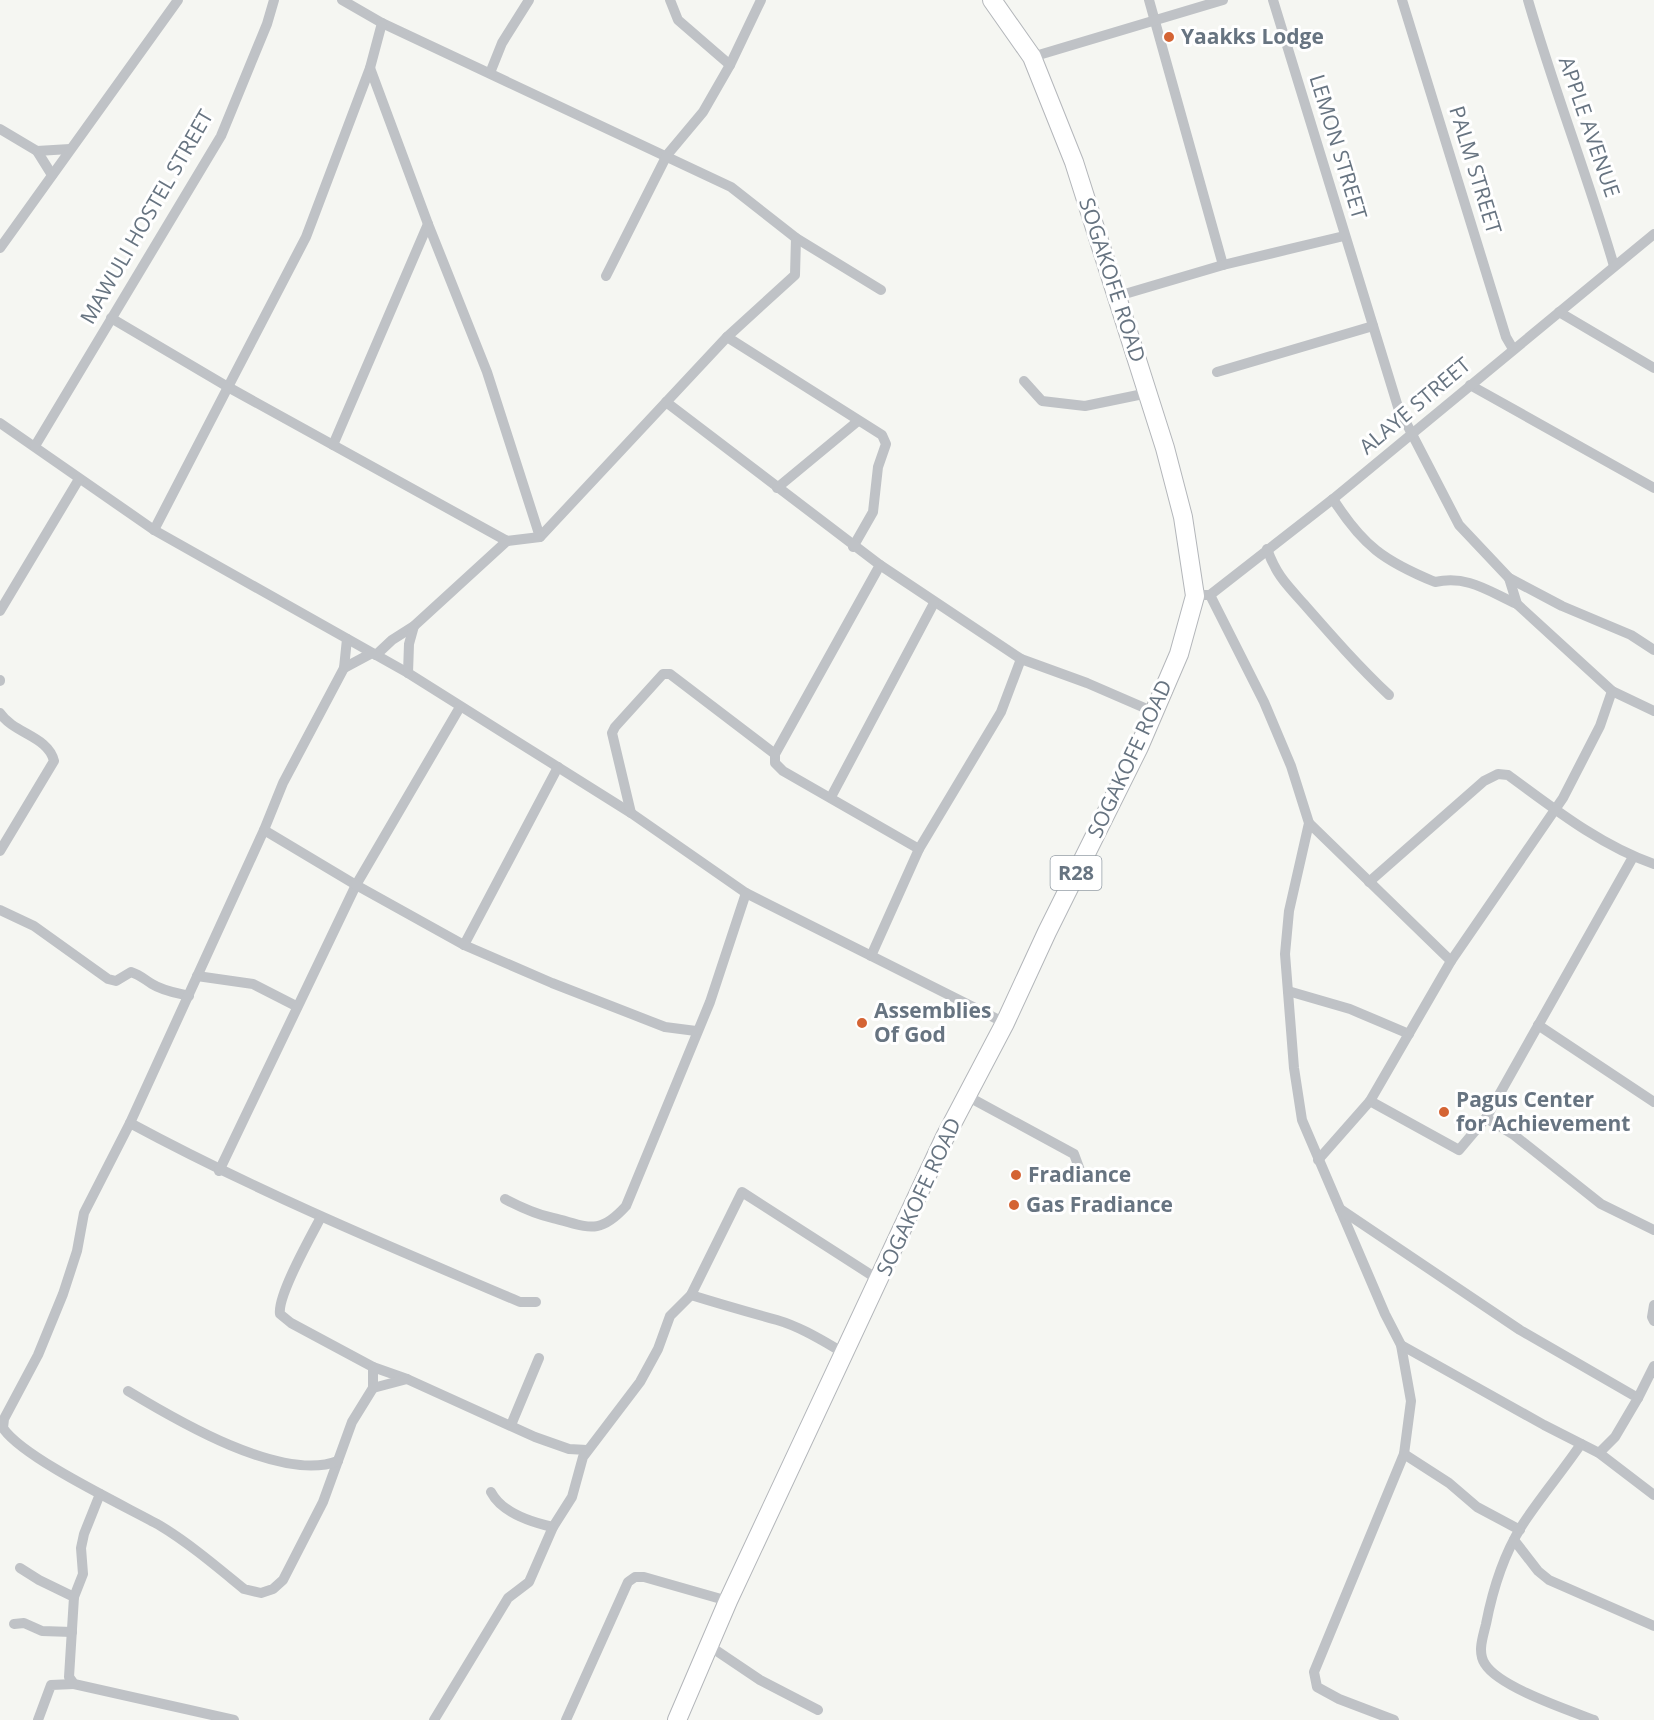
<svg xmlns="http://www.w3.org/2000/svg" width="1654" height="1720" font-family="'Open Sans',sans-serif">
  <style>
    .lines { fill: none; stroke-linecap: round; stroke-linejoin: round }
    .primary-casing { stroke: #b3b6ba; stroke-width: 20 }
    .street { stroke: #bfc2c6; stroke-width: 10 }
    .primary { stroke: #fff; stroke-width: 18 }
    .poi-dot { fill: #d46434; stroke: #fff; stroke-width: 2 }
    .labels { text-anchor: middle; stroke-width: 6; stroke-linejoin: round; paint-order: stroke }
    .shield { fill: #fff; stroke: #959ea7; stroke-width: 1.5 }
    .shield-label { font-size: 20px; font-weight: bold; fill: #677481 }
    .poi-label { font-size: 21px; font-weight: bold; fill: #677481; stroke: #fff; text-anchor: start }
    .street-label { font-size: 21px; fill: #677481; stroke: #fff }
  </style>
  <rect width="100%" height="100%" fill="#f5f6f2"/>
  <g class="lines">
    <g class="primary-casing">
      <polyline id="primary" points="677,1720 728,1601 944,1139 1005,1023 1047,932 1139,747 1179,654 1195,596 1183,517 1165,448 1074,162 1032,57 992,0"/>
    </g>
    <g class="street">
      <polyline points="342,0 382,23 731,187 796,238 881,290"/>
      <polyline points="670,0 678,20 730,65"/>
      <polyline points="1149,0 1223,265"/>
      <polyline points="1273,0 1398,407 1459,525 1509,578 1562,606 1631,635 1654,650"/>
      <polyline points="1402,0 1506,337 1513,349"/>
      <path d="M1528 0C1554 90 1588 177 1614 266"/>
      <polyline points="1032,57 1223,0"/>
      <polyline points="370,68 428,224"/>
      <polyline points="490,73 502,43 529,0"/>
      <polyline points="0,129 37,151 52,175"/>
      <polyline points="37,151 70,149"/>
      <polyline points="0,248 178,0"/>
      <polyline points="606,276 667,155 703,112 730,65 761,0"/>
      <polyline points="1118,296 1223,265 1344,236"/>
      <polyline points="1559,312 1654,368"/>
      <polyline points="111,318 228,387 306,237 370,68 382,23"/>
      <polyline points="727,337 882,435 886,444 878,467 873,512 853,547"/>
      <polyline points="1217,372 1373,326"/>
      <polyline points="1024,381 1042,401 1085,406 1148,393"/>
      <polyline points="1470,385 1654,488"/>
      <polyline points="666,402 880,565 775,754 775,763 783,771 919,849"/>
      <polyline points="0,423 154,530 408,673 631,813 746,893"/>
      <polyline points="333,445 428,224 487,372 540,537"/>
      <polyline points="35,446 221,136 267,24 274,0"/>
      <polyline points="777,488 858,421"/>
      <path d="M1333 499C1363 546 1384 561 1435 582 1468 575 1488 591 1517 604"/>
      <polyline points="154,530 228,387 507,541 540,537 727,337 795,275 796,238"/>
      <path d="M1267 549C1276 574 1285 583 1303 603 1331 635 1358 666 1389 695"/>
      <polyline points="880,565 1021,659 1087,683 1154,712"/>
      <polyline points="1509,578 1517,604 1612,691 1654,711"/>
      <polyline points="1204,595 1210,595 1333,499 1654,234"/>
      <polyline points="1210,595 1264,702 1291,766 1309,823 1289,911 1285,954 1294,1068 1302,1120 1385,1314 1401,1345 1411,1401 1404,1454 1314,1672 1317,1687 1339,1699 1394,1720"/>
      <polyline points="0,611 79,479"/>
      <polyline points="376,655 392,640 414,626 507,541"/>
      <polyline points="344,668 372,653"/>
      <polyline points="408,673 409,644 414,626"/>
      <polyline points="0,680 0,681"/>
      <path d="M0 713C14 734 48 736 54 761L0 851"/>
      <polyline points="831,797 934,603"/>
      <polyline points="631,813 612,733 615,727 663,674 670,674 775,754"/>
      <polyline points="1309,823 1451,961"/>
      <polyline points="264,830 283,783 344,668 347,639"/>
      <path d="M1369 882 1484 781 1498 774 1508 775C1553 808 1601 846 1654 864"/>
      <path d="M0 910 34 926 108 979 116 981 131 972C140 975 144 979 152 984 163 991 177 993 189 996"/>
      <polyline points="464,945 558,767"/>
      <polyline points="871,956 919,849 1001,712 1021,659"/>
      <polyline points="197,976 253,984 296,1006"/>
      <polyline points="1288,991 1350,1009 1409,1034"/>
      <polyline points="1538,1025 1654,1102"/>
      <polyline points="967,1096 1074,1154 1081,1173"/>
      <polyline points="1370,1101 1459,1150 1486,1118 1514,1135 1601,1204 1654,1230"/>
      <polyline points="1486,1118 1633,857"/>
      <path d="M130 1123C256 1191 388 1246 520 1302H536"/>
      <polyline points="1318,1160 1370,1101 1451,961 1563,798 1600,726 1612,691"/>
      <polyline points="219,1171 356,885 460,707"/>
      <path d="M505 1199C522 1208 535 1214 553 1218 587 1226 598 1237 626 1206L710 1002 746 893 1005 1023"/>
      <polyline points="1340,1209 1520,1330 1638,1398 1615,1437 1599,1453"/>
      <path d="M321 1217C311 1236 277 1296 280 1314L291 1323 373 1367 407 1379 535 1437 569 1449 587 1450"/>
      <path d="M691 1295C720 1304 748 1312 777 1320 801 1327 823 1341 844 1353"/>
      <polyline points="1654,1305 1652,1317 1654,1321"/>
      <polyline points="1401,1345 1544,1425 1599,1453 1654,1495"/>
      <path d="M373 1367V1388L352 1422 323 1502 283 1580 273 1589 261 1593 244 1589C217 1567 189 1543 159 1525 123 1505 23 1458 3 1428L4 1419 38 1355 63 1294 77 1251 84 1213 130 1123 264 830 356 885 464 945 552 983 665 1027 696 1031"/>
      <polyline points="373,1388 407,1379"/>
      <path d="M128 1391C176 1420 282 1483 338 1461"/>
      <polyline points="1638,1398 1654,1366"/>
      <polyline points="511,1425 539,1358"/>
      <path d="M1581 1444C1564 1469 1544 1493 1527 1518 1506 1548 1493 1588 1486 1624 1483 1637 1477 1652 1485 1664 1499 1687 1568 1710 1594 1720"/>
      <polyline points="1404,1454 1449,1483 1477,1507 1520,1530"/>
      <path d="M491 1492C502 1513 530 1522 553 1527"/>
      <polyline points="1514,1540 1538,1571 1549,1580 1654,1626"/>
      <polyline points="20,1568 39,1580 74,1597 69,1677 74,1684 234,1720"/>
      <polyline points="74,1597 83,1574 81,1548 84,1534 100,1494"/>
      <polyline points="14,1624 24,1623 42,1631 72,1632"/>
      <polyline points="708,1645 760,1680 818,1710"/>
      <polyline points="38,1720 51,1685 74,1684"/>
      <polyline points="434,1720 508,1598 529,1582 553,1527 572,1497 583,1457 640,1382 658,1349 670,1316 691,1295 742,1192 879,1280"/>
      <polyline points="566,1720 628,1582 635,1577 644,1577 728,1601"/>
    </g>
    <use href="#primary" class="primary"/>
  </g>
  <g class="poi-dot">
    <circle cx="1169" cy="37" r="6"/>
    <circle cx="862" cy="1023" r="6"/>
    <circle cx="1444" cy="1112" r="6"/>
    <circle cx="1016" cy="1175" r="6"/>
    <circle cx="1014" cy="1205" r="6"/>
  </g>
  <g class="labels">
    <rect class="shield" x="1050.5" y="856" width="51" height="34" rx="4.5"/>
    <g class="shield-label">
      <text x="1076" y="880">R28</text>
    </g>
    <g class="poi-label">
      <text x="1181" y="44">Yaakks Lodge</text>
      <text x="874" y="1018">Assemblies<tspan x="874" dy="24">Of God</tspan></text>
      <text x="1456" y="1107">Pagus Center<tspan x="1456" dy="24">for Achievement</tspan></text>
      <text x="1028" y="1182">Fradiance</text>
      <text x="1026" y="1212">Gas Fradiance</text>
    </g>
    <g class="street-label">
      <text transform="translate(1589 127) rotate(71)" y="7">APPLE AVENUE</text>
      <text transform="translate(1338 147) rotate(73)" y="7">LEMON STREET</text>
      <text transform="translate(1475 170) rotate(73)" y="7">PALM STREET</text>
      <text transform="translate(147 217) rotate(-60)" y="7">MAWULI HOSTEL STREET</text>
      <text transform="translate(1112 280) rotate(72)" y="7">SOGAKOFE ROAD</text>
      <text transform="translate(1415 406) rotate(-40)" y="7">ALAYE STREET</text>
      <text transform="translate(1130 759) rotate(-65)" y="7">SOGAKOFE ROAD</text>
      <text transform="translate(919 1197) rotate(-65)" y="7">SOGAKOFE ROAD</text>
    </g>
  </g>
</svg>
